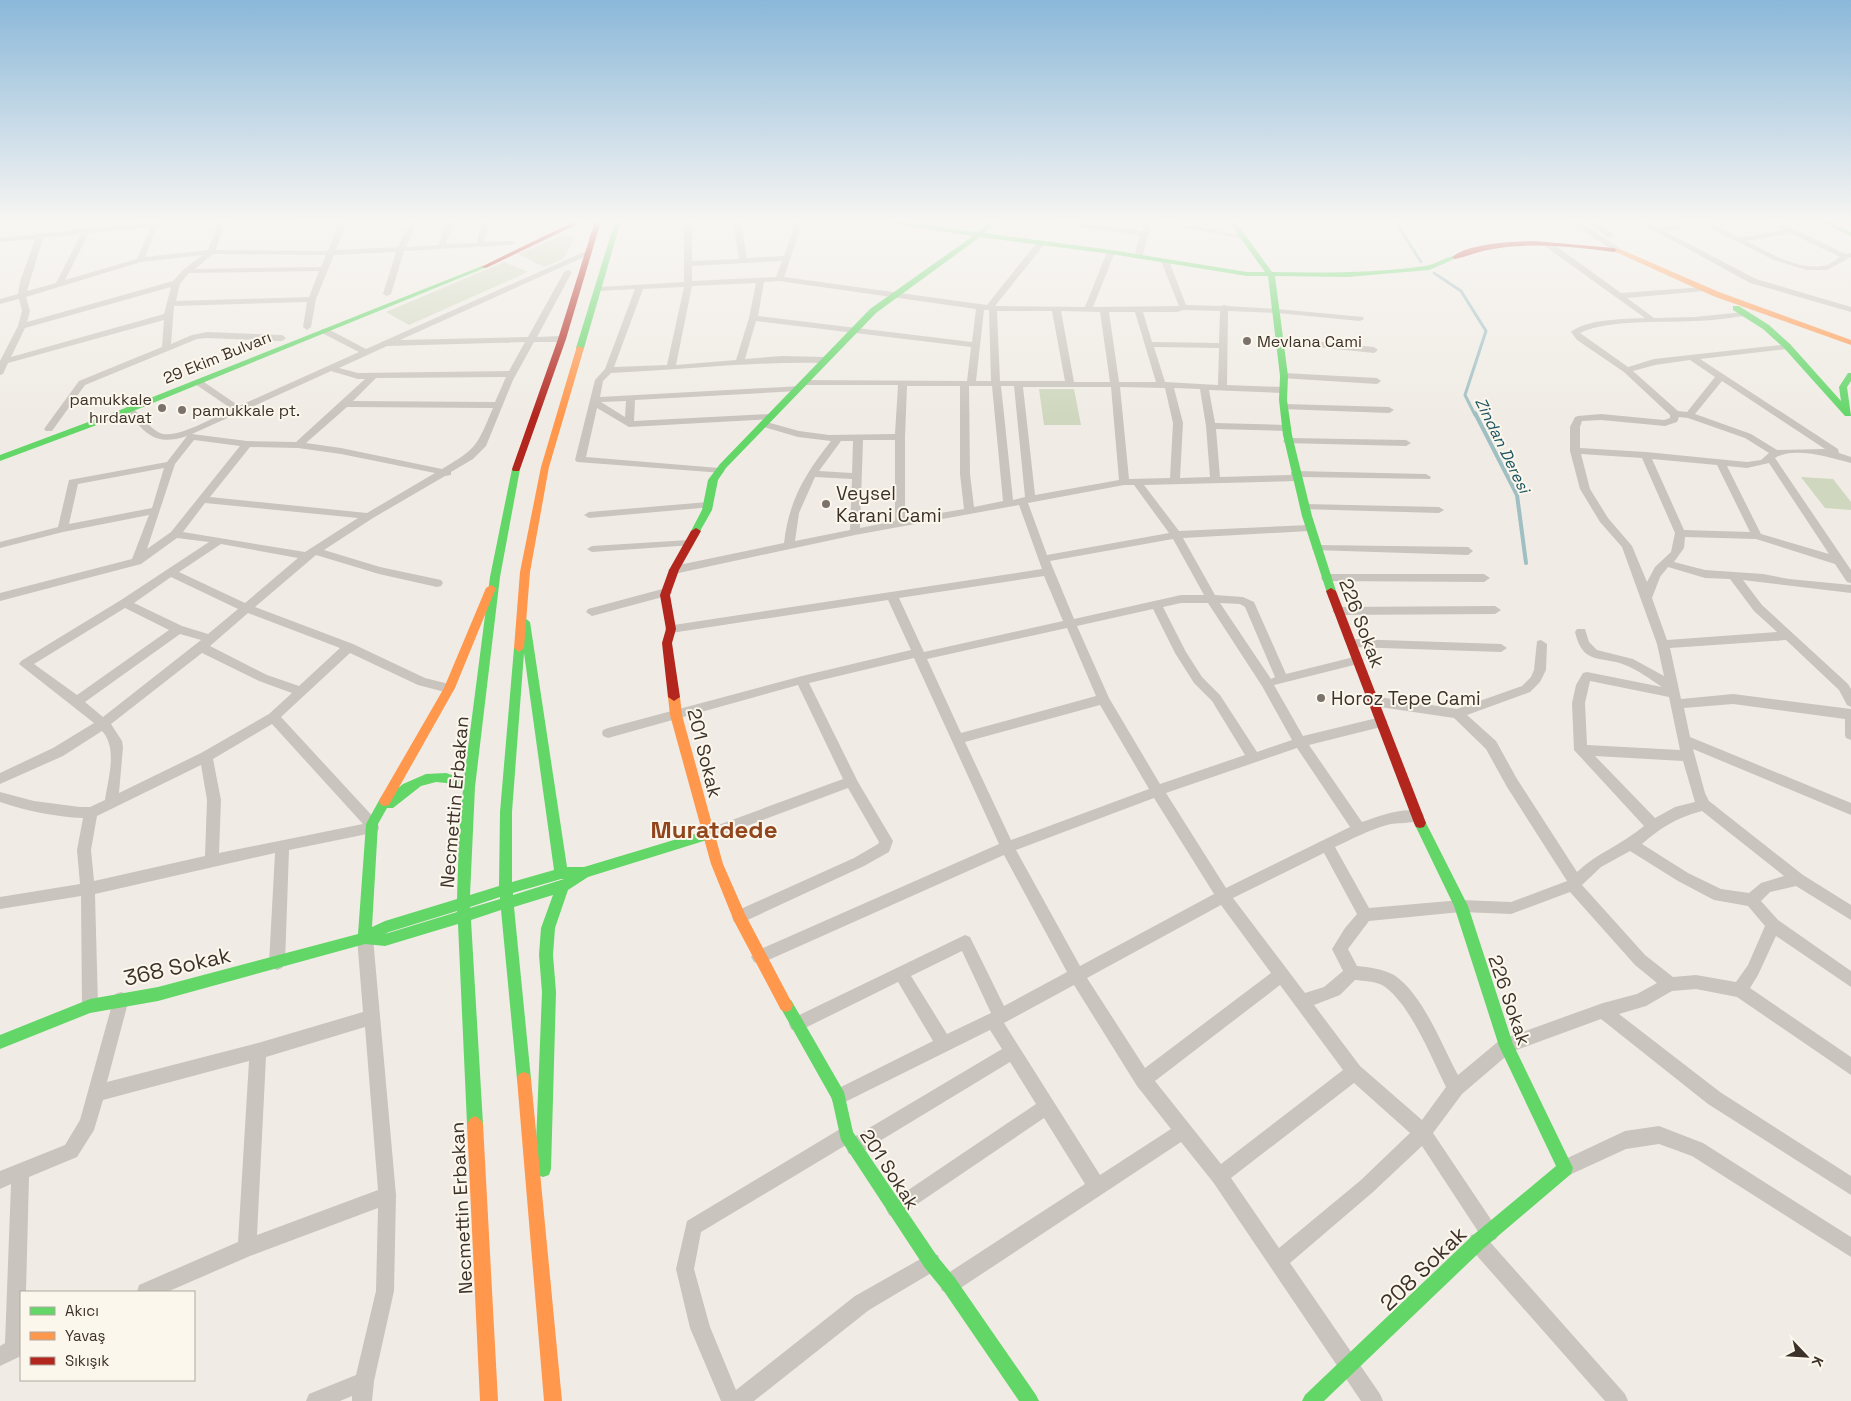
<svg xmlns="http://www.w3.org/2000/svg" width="1851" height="1401" font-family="'Space Grotesk',sans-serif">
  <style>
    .green { fill: #cfd7be }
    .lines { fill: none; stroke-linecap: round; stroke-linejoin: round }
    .stream-far1 { stroke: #a0bfc3; stroke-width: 3 }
    .stream { stroke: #a0bfc3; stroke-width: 4 }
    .street { fill: #c9c4bd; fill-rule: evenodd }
    .fast { fill: #63d668; fill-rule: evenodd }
    .slow { fill: #ff974d; fill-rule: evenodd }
    .jam { fill: #b3261e; fill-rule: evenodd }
    .poi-dot { fill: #7b736b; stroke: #fcf7ed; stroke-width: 2 }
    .labels { text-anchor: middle; stroke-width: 4; stroke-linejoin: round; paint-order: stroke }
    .far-poi-label { font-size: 16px; fill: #3c322a; stroke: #fcf7ed; text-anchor: start }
    .far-street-label { font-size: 16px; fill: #3c322a; stroke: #fcf7ed }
    .far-water-label { font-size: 16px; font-style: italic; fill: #1c5461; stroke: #fcf7ed }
    .poi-label { font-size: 19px; fill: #3c322a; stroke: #fcf7ed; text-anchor: start }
    .street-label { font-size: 19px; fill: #3c322a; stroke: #fcf7ed }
    .near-street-label { font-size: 22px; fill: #3c322a; stroke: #fcf7ed }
    .district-label { font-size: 24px; font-weight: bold; fill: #91461d; stroke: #fcf7ed }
  </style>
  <rect width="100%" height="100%" fill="#f0ece5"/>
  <g class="green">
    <polygon points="566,234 575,238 563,259 544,267 518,254"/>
    <polygon points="504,262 528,272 409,325 386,312"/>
    <polygon points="1039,389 1074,389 1081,425 1044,425"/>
    <polygon points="1801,477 1833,479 1851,502 1851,510 1825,508"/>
  </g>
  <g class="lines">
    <g class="stream-far1">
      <polyline points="1395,221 1421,262"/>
      <polyline points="1434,273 1461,291 1486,331 1465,395 1475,415"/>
    </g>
    <polyline class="stream" points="1475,413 1517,495 1526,563"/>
    <g class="street">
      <path d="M160 221 145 257 208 250 218 221H252L224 225 216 250 328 251 338 226 291 223 288 221H347L336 250 398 247 411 221H418L406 247 439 245 446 221H454L446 244 477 243 481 221H489L484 242 512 241 516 243 512 245 404 251 391 294 387 296 383 294 396 252 334 255 316 299 311 327 307 330 303 327 307 302 174 306 171 344 192 335 207 332 282 335 286 338 282 341 207 338 197 339 85 385 52 431H46L44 429 79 381 162 347 164 320 8 363 3 374 0 375V361L18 326 22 311 19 299 0 304V299L18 294 20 282 35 239 0 242V238ZM151 227 137 259 65 280 89 233ZM81 234 56 283 27 291 43 238ZM213 254 326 255 321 267 195 269ZM203 255 184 269 173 281 27 322 30 311 26 297 141 262ZM319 271 309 297 176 301 180 284 189 273ZM171 287 164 314 11 357 25 328Z"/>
      <path d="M684 221H692V261L739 259 733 221H741L747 258 784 256 796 221H803L784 277 987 305 1038 241H1041L1045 243 1044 245 995 306 1085 307 1107 252 1111 250 1115 252 1093 307 1179 306 1161 261 1165 259 1169 261 1186 305 1221 306 1224 305 1228 306 1277 309 1363 317 1364 319 1360 321 1277 313 1228 311 1227 385 1282 387 1287 390 1282 393 1209 390 1215 423 1287 425 1292 428 1287 431 1216 429 1220 477 1291 475V472L1295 471 1426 474 1431 477 1430 479 1300 477V480L1296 481 1144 485 1179 531 1309 525 1314 528 1309 531 1183 538 1215 595 1243 597 1254 602 1286 674 1358 656 1364 660 1358 664 1274 685 1303 736 1381 717 1386 719 1387 722 1386 725 1381 727 1309 745 1362 822C1379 816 1404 806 1422 812L1424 816 1422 820C1410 824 1398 822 1387 825 1369 830 1352 839 1335 847L1369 908 1461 900 1511 902 1567 881 1507 787 1486 749 1454 718 1373 706 1369 704 1367 701 1369 698 1373 696 1457 709 1522 686 1531 677 1534 670 1537 641 1541 640 1547 644 1546 670 1540 682 1530 692 1467 715 1496 741 1517 779 1577 872C1597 853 1623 844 1644 826L1574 750 1572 703 1576 685 1583 673 1587 672 1662 687C1650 679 1638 670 1625 665 1600 655 1583 666 1575 632L1577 629H1585L1589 642 1597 650 1633 659 1664 676 1657 644 1622 547 1600 522 1580 489 1570 451V427L1575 417 1578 416 1601 414 1664 420 1670 418V415L1624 372 1577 340 1571 332C1586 319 1625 319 1645 318L1546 247V243H1552L1621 293 1704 287 1708 289 1704 291 1627 298 1654 318 1694 317 1744 312 1748 314 1744 316C1727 318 1711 321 1694 321 1662 323 1609 319 1580 333L1628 367 1654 359 1790 344V348L1787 349 1700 359 1838 449 1839 453 1851 457V463C1831 458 1794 446 1775 458L1851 570V583L1847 582 1835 564 1756 539 1685 537 1684 548 1674 562 1705 570 1763 574 1789 579 1851 585V593L1743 580 1762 605 1848 684 1851 689V707L1847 705 1839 690 1786 640 1670 648 1681 699 1733 694 1851 709V740L1846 738 1845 735V719L1733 704 1684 708 1690 737 1851 803V815L1693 749 1705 793 1709 801 1803 875 1851 905V920L1796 886 1770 892 1761 901 1778 920 1851 971V987L1776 936 1758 975 1750 988 1851 1057V1075L1737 997 1696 989 1672 991 1646 1006 1619 1014 1720 1092 1851 1176V1195L1708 1104 1601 1019 1511 1052 1462 1094 1433 1133 1496 1227 1499 1233 1496 1239 1490 1242 1625 1394 1628 1401H1605L1471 1249 1469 1242 1471 1235 1479 1233 1422 1146 1373 1192 1290 1263 1380 1394 1383 1401H1361L1213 1182 1181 1142 956 1291 949 1293 942 1291 940 1284 942 1277 1085 1184 1044 1118 901 1215 895 1218 889 1215 886 1209 889 1203 1036 1104 1010 1062 860 1153 854 1156 848 1153 846 1145 701 1232 694 1269 710 1327 736 1390 855 1296 931 1253 938 1255 940 1262 938 1269 869 1310 754 1401H721L690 1328 676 1269 687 1221 840 1129 846 1126 852 1129 854 1137 1002 1049 990 1030 839 1105 833 1103 831 1097 833 1091 933 1041 898 982 797 1032 791 1029 789 1024 791 1019 965 935 970 937 1004 1006 1067 972 1004 855 764 962 759 964 754 962 751 957 754 952 999 844 914 658 809 683 858 782 893 841 889 852 864 866 739 924 734 922 732 917 734 912 854 858 878 844 879 842 848 788 712 839 707 841 702 839 700 835 702 831 843 779 798 685 608 738 603 736 602 733 603 730 608 728 802 676 911 650 888 600 671 633 667 632 665 629 667 626 1042 569 1019 505 855 535 674 574 670 573 668 570 674 566 784 543C789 500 805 474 831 441L798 437 760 426V422L763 421 799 431 829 435 895 434 898 385H804L801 384V380L967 381 971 347 756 321 745 359 782 356 825 357 829 360 825 363C754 361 683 370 611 373L603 381 600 397 801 386V390L798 391 635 400 634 421 770 414 773 415V419L629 427 597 408 586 457 719 468 724 471 723 473 577 462 575 460 595 380 605 369 635 289 599 291 595 289 599 287 684 282ZM782 261 776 277 692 281V266ZM779 281 976 309 972 342 758 316 764 282ZM756 283 749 318 736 360 676 365 692 286ZM684 287 667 365 614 367 643 289ZM984 310H989L991 381H976ZM1184 310 1220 311 1219 343 1152 342 1143 312H1177ZM997 311H1052L1065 381H1000ZM1061 311 1100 312 1110 382H1074ZM1109 312H1135L1156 382H1119ZM1154 347 1219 348 1218 385 1165 382ZM1690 360 1715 377 1687 412 1678 411 1633 371 1655 365ZM1722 381 1825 449 1777 450 1751 434 1695 414ZM907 386H960V474L964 509 905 519V437ZM969 386H992L1003 501 974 507 970 474ZM1001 386H1014L1025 497 1013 500ZM1023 387H1111L1119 480 1035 495ZM1120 387 1165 388 1173 423 1170 478 1129 479ZM1174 388 1200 389 1206 426 1210 477 1180 478 1183 423ZM626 401 625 417 601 402ZM1679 417 1688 418 1745 438 1769 453 1761 460 1747 462 1646 452 1580 448V427L1582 421 1601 420 1665 426 1677 422ZM863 440H895V521L860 528ZM841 441H853L852 473 819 471ZM1581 454 1642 458 1675 533 1671 552 1655 567 1647 582 1632 546 1608 518 1590 489ZM1652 459 1717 465 1750 532 1684 530ZM1769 463 1829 554 1761 534 1727 466 1747 468ZM815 477 852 479 850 530 795 541 799 513ZM1124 485H1134L1169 533 1047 555 1028 503ZM1173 539 1204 595H1181L1074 619 1050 561ZM1668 567 1705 578 1730 579 1754 611 1777 632 1667 640 1652 598 1660 577ZM1044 576 1063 621 924 652 899 598ZM1181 603H1208L1262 686 1292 740 1257 752 1220 695 1202 677 1186 652 1163 607ZM1220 603 1240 604 1245 607 1275 677 1271 679ZM1153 609 1175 653 1194 683 1212 701 1245 755 1160 784 1109 698 1077 626ZM1067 628 1096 696 961 733 927 659ZM1590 681 1669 697 1680 750 1587 745 1585 703ZM1100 705 1149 789 1011 840 965 742ZM1297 748 1350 827 1226 888 1166 793ZM1595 756 1683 761 1695 802 1675 807 1655 818ZM1154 798 1214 894 1080 966 1016 850ZM1702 811 1784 876 1761 883 1749 893 1721 889 1688 873 1642 844C1660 828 1678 817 1702 811ZM1630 851 1678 881 1714 900 1748 906 1765 926 1748 965 1736 982 1696 975 1673 977 1645 955 1582 885 1601 867ZM1324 853 1357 914 1345 928 1332 949 1343 971 1324 987 1305 993 1233 898ZM1570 892 1635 965 1657 983 1637 994 1603 1003 1500 1040 1458 1075C1442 1046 1423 994 1394 975 1383 969 1369 967 1357 966L1348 949 1369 921 1461 912 1511 914ZM1221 905 1271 973 1145 1068 1087 978ZM962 951 991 1013 947 1034 911 976ZM1355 980C1364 981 1374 981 1382 985 1409 1001 1432 1059 1446 1087L1422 1120 1360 1066 1314 1005 1340 995ZM1074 985 1137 1086 1171 1129 1100 1175 1004 1023ZM1280 985 1343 1070 1221 1164 1155 1081ZM1354 1083 1410 1133 1361 1180 1279 1248 1231 1178Z"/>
      <polygon points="1040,221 1063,221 1142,231 1144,224 1151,226 1142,257 1138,259 1134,257 1140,236"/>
      <polygon points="1152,221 1169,221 1247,237 1243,239"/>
      <polygon points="1569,221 1578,221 1624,251 1617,253"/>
      <polygon points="1587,221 1595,221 1615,236 1608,238"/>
      <path d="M1637 221H1646L1658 228 1693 221H1708L1740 238 1783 230 1767 221H1777L1846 254 1851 253V257L1827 270H1807L1774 260 1702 224 1664 231 1756 279 1851 307V312L1750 283ZM1790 233 1840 257C1834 260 1829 266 1822 266 1797 270 1768 252 1746 241Z"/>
      <path d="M586 251 593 253 400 340 528 337 564 272 568 270 572 272 537 337 562 336 566 339 562 342H534L513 380 486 446 473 459 451 472V475L445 476 373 518 324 550 380 567 441 580 443 583 441 586 437 587 379 574 316 555 255 607 353 644 425 678 453 685 455 688 453 691 449 693 418 685 350 653 281 717 377 821 379 828 377 832 289 850 285 963 282 968 277 970 272 968 269 963 275 853 95 894 98 1006 96 1011 90 1013 84 1011 82 1006 81 896 0 909V897L80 884 77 850 83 818C55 817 27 811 0 802V792L34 801 80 807H90L105 800C108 779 118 748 102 731L63 756 0 784V773L53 748 94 723 19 664 21 661 121 600 209 542 177 538 141 564 0 601V593L132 559 149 515 63 532 0 548V542L58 527 69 480 167 462 187 436C154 447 146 433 126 411V407H132C140 415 148 426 158 432 173 442 216 416 232 409L195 384V380H201L239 406 359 352 322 333V329H328L366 349ZM525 342 509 371 358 373 339 368 387 346ZM331 371 358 379H365L296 442 247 441 192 434ZM506 377 495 402 353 401 376 378ZM347 407 493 408C477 445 478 448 442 469L341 448 306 443ZM194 440 240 446 171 532 147 549 175 464ZM250 447 298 448 341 454 435 473 367 513 210 497ZM164 468 152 508 69 524 78 484ZM205 503 358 518 305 552 183 532ZM221 544 298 558 245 603 179 572ZM171 577 238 609 208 634 182 626 134 603ZM125 608 169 630 77 695 34 664ZM248 613 340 648 299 686 267 675 210 646ZM180 634 201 640 103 717 85 702ZM202 653 259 681 292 693 269 714 201 753 119 793 123 747 122 741 111 724ZM272 724 363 824 219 853 221 800 213 759ZM201 765 207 800 205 856 94 881 91 850 97 816Z"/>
      <polygon points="1280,338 1374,347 1378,350 1374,353 1277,343 1277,339"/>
      <polygon points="1284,373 1377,378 1381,381 1377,384 1281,378 1281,374"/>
      <polygon points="1285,404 1389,407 1394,410 1389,413 1282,409 1282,405"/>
      <polygon points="1288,438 1406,440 1411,443 1406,446 1285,443 1283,441"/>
      <polygon points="708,502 713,505 712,507 589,518 584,515 589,512"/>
      <polygon points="1305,504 1439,507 1444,510 1439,513 1301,509 1300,507"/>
      <polygon points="689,540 694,543 693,545 592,552 587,549 592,546"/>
      <polygon points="1317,545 1468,547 1473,551 1468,555 1313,550 1312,548"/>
      <polygon points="1327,574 1484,574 1490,578 1484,582 1323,581 1321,578 1323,575"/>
      <polygon points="666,588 670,589 672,592 670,595 592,616 586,612 588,609"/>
      <polygon points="1495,606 1501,610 1495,614 1338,615 1332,611 1338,607"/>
      <polygon points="1352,639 1501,644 1507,648 1501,652 1352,647 1346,643"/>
      <path d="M365 931 370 933 373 938 396 1195 394 1291 374 1381 372 1401H352V1396L340 1401H306L309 1394 356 1375 376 1291 378 1208 250 1256 167 1292H137L139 1285 238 1242 249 1061 103 1100 94 1130 77 1157 29 1177 26 1292H21V1356L0 1366V1346L5 1343 11 1184 0 1189V1171L65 1145 80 1120 115 994 121 992 127 994 129 999 107 1082 258 1043 363 1012 357 938 360 933ZM365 1027 378 1190 257 1235 266 1057Z"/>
      <polygon points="1659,1126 1703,1143 1851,1237 1851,1257 1692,1156 1659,1144 1626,1149 1565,1177 1559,1174 1556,1168 1559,1162 1625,1131"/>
    </g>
    <g class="fast">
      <polygon points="615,221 621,221 584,348 577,350 576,348"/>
      <path d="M874 221H894L977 232 992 221H1000L984 233 1111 250 1247 272H1265L1228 221H1235L1272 272C1323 273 1375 273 1425 266 1436 265 1446 255 1457 256V258L1429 270 1347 277 1275 276 1288 376 1287 400 1292 435 1312 516 1336 591 1335 593H1327L1302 516 1283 435 1279 400 1280 376 1268 276H1247L1111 254 980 237 876 313 726 468 718 480 712 510 699 533H693L691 531 702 510 708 480 720 464 870 309 973 236Z"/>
      <polygon points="1818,221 1827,221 1851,232 1851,236"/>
      <polygon points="482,266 487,267 121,416 0,461 0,455 115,412"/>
      <polygon points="1733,306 1739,306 1769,325 1790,344 1841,401 1839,387 1848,373 1851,373 1851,381 1847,387 1851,416 1845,416 1784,348 1763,329 1733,310"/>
      <path d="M516 466 520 469 500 577 475 787 470 895 499 886 500 812 514 648 519 644 523 646 520 622 525 618 530 622 567 867H584L707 830 711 831 713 835 711 839 707 840 588 877 568 890 555 928 553 955 556 992 551 1169 549 1175 543 1177 537 1175 535 1169 542 992 539 955 541 928 553 895 514 907 531 1079 529 1084 524 1086 519 1084 517 1079 501 910 471 920 483 1124 480 1129 475 1132 470 1129 467 1124 458 924 385 946 365 944 158 1001 90 1013 0 1049V1035L90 999 158 987 358 934 366 824 381 797H388L403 784 426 774 446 773 464 779 490 577 512 469ZM524 653 554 870 512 882V812ZM436 782 446 783 463 789 459 835 457 899 385 921 372 927 378 824 387 808H393L421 786ZM561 879H564L513 895V893ZM500 897V899L470 908V907ZM457 911V912L385 934 389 932Z"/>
      <polygon points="1420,818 1424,819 1468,906 1513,1044 1573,1168 1571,1174 1484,1248 1324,1401 1302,1401 1305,1395 1472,1236 1556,1166 1499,1046 1454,906 1414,823 1416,819"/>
      <polygon points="786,998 791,1000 844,1092 853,1132 937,1256 955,1278 1036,1395 1039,1401 1019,1401 943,1290 925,1268 841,1140 832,1099 779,1005 781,1000"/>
    </g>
    <g class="slow">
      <polygon points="1614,248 1622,250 1719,292 1851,340 1851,345 1713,296 1618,253 1612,251 1612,249"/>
      <polygon points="577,346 584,348 549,467 530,572 524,648 519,652 514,648 520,572 541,467"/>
      <polygon points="491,585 496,588 455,688 389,805 385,806 381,805 379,801 381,797 444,688 486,588"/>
      <polygon points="674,693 680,697 682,715 723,864 745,914 793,1005 791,1010 786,1012 781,1010 734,921 711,864 670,715 668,697"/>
      <polygon points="524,1072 529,1074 531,1079 562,1401 544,1401 517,1079 519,1074"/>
      <polygon points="475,1116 480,1119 483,1124 498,1401 480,1401 467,1124 470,1119"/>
    </g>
    <g class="jam">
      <polygon points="575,221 584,221 486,268 481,267"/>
      <polygon points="595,221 601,221 566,339 520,469 519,471 513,471 512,469 558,339"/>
      <path d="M1534 241 1614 248 1617 250 1614 252C1574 247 1533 242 1493 249 1480 251 1468 256 1455 259L1452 257C1471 243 1510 242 1534 241Z"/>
      <polygon points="696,528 701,531 679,570 670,595 676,629 672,643 680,697 674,701 668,697 662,643 666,629 660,595 669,570 691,531"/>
      <polygon points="1331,588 1336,591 1426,823 1424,827 1420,828 1416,827 1414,823 1326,591"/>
    </g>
  </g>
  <linearGradient id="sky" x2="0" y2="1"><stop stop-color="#8bb8d9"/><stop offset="0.53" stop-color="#f8f6f3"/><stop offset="1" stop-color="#f8f6f3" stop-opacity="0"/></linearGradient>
  <rect width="1851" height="417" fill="url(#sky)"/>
  <g class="poi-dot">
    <circle cx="1247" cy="341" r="5"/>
    <circle cx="162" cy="408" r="5"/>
    <circle cx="182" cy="410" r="5"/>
    <circle cx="826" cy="504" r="5"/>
    <circle cx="1321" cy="698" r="5"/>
  </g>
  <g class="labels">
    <g class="far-poi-label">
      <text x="1257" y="347">Mevlana Cami</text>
      <text x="152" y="405" text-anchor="end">pamukkale<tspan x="152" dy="18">hırdavat</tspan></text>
      <text x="192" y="416">pamukkale pt.</text>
    </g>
    <g class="far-street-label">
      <text transform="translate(217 357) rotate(-22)" y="6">29 Ekim Bulvarı</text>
    </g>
    <g class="far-water-label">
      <text transform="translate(1503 445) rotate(64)" y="6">Zindan Deresi</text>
    </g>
    <g class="poi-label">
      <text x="836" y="500">Veysel<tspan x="836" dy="22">Karani Cami</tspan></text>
      <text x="1331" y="705">Horoz Tepe Cami</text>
    </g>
    <g class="street-label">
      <text transform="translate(1362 623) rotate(69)" y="7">226 Sokak</text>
      <text transform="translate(705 753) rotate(76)" y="7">201 Sokak</text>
      <text transform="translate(454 802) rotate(-85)" y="7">Necmettin Erbakan</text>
      <text transform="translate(1510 1000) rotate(71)" y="7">226 Sokak</text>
      <text transform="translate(890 1169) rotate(57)" y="7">201 Sokak</text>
      <text transform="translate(461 1208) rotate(-93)" y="7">Necmettin Erbakan</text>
    </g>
    <g class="near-street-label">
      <text transform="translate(177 966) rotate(-13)" y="8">368 Sokak</text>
      <text transform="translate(1423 1268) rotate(-44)" y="8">208 Sokak</text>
    </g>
    <g class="district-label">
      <text x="714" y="838">Muratdede</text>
    </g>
  </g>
  <rect x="20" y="1291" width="175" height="90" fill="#fcf7ed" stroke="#afa89f"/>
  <rect x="30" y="1307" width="25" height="8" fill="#63d668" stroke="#afa89f"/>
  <text x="65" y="1316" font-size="15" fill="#3c322a">Akıcı</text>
  <rect x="30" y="1332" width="25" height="8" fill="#ff974d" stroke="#afa89f"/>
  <text x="65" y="1341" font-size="15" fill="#3c322a">Yavaş</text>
  <rect x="30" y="1357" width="25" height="8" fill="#b3261e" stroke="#afa89f"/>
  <text x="65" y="1366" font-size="15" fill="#3c322a">Sıkışık</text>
  <g transform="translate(1806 1356) rotate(115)" stroke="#fcf7ed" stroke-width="4" paint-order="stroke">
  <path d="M0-4L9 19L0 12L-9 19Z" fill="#3c322a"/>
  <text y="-8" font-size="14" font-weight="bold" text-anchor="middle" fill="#3c322a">K</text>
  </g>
</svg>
